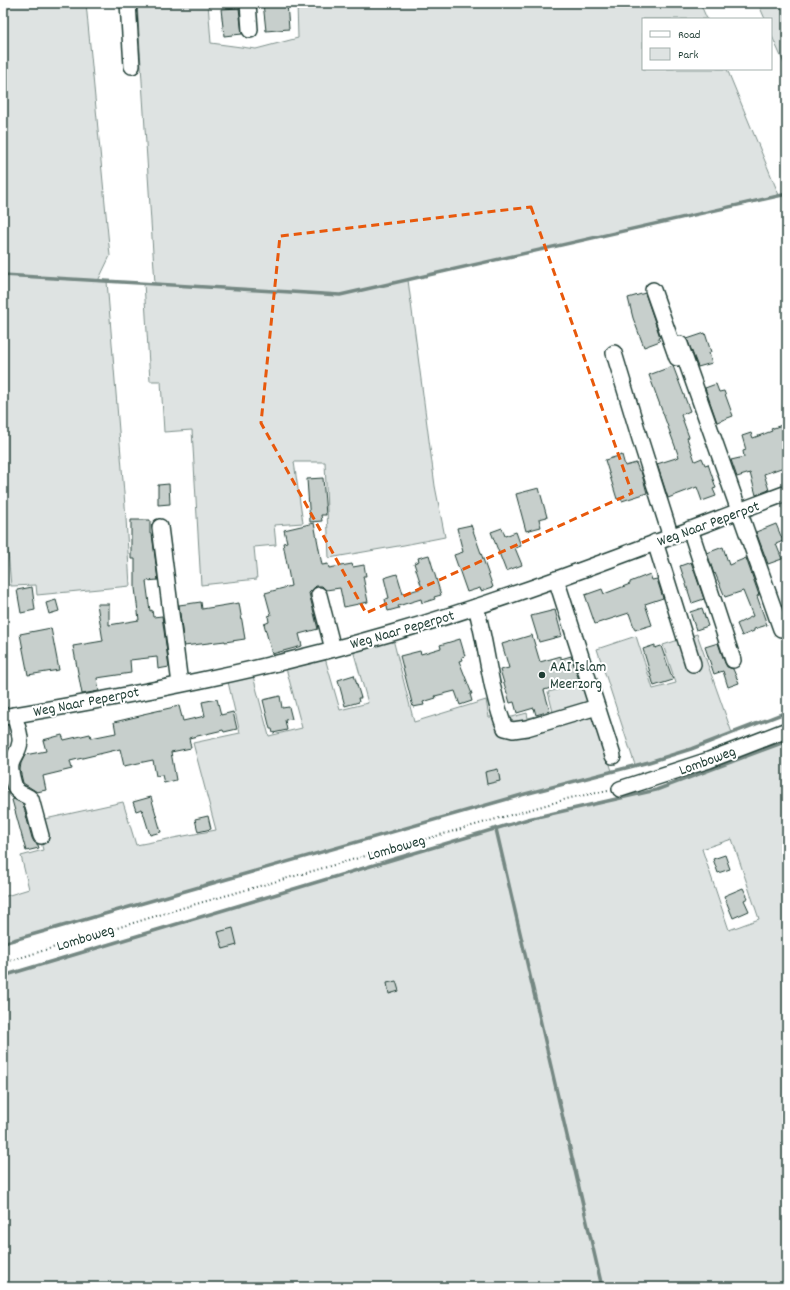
<svg xmlns="http://www.w3.org/2000/svg" width="790" height="1290" font-family="Dekko,sans-serif">
  <style>
    .green { fill: #dee3e2; stroke: #7e908b; fill-rule: evenodd }
    .lines { fill: none; stroke-linecap: round; stroke-linejoin: round }
    .stream { stroke: #758883; stroke-width: 3.5 }
    .building { fill: #c7cfcc; stroke: #1f3d34 }
    .minor-casing { stroke: #1f3d34; stroke-width: 18 }
    .path { stroke: #1f3d34; stroke-width: 2; stroke-dasharray: 1 3; stroke-linecap: butt }
    .minor { stroke: #fff; stroke-width: 15 }
    .marked { fill: none; stroke: #e8590c; stroke-width: 3; stroke-dasharray: 8 5; stroke-linejoin: round }
    .poi-dot { fill: #1f3d34; stroke: #fff; stroke-width: 1.5 }
    .labels { text-anchor: middle; stroke-width: 4; stroke-linejoin: round; paint-order: stroke }
    .street-label { font-size: 15px; fill: #1f3d34; stroke: #fff }
    .poi-label { font-size: 15px; fill: #1f3d34; stroke: #fff; text-anchor: start }
  </style>
  <rect width="100%" height="100%" fill="#fff"/>
  <filter id="ink" filterUnits="userSpaceOnUse"><feTurbulence type="fractalNoise" baseFrequency=".025" numOctaves="2"/><feDisplacementMap in="SourceGraphic" scale="8" xChannelSelector="R" yChannelSelector="G"/><feConvolveMatrix kernelMatrix="1 2 1 2 8 2 1 2 1" color-interpolation-filters="sRGB"/></filter>
  <g filter="url(#ink)">
    <g class="green">
      <polygon points="3,3 86,3 110,256 98,281 107,281 126,518 130,586 37,595 36,585 11,586 6,529 3,529"/>
      <polygon points="137,3 208,3 211,43 256,49 298,38 297,3 700,3 707,19 643,19 643,69 727,69 779,195 408,280 435,486 445,537 404,545 329,558 325,462 294,462 303,523 274,525 276,545 254,547 257,579 201,585 192,430 164,432 161,381 150,381 144,283 155,284"/>
      <polygon points="758,3 787,3 787,70 771,34 771,19 765,19"/>
      <polygon points="697,634 732,733 691,749 635,765 597,649 636,636 653,689 676,683 663,645"/>
      <polygon points="393,639 414,722 486,700 489,717 512,717 527,713 528,718 553,712 548,692 585,683 612,771 525,794 3,943 3,897 29,889 21,856 43,850 36,821 123,802 136,845 216,830 193,743 240,733 228,682 253,676 269,736 302,728 286,668 325,658 340,710 368,703 353,650"/>
      <path d="M787 741V1287H3V976L528 819 656 790ZM732 839 759 919 729 930 702 849Z"/>
    </g>
    <g class="lines">
      <g class="stream">
        <polyline points="3,275 340,295 787,194"/>
        <polyline points="496,829 602,1287"/>
        <polyline points="3,943 525,794 649,762 691,749 787,712"/>
        <polyline points="3,976 528,819 656,790 787,741"/>
      </g>
    </g>
    <g class="building">
      <polygon points="263,3 287,3 289,29 266,31"/>
      <polygon points="239,8 242,34 224,36 221,9"/>
      <polygon points="645,293 660,337 658,338 660,341 644,347 633,318 628,298"/>
      <polygon points="705,333 711,352 709,353 712,363 698,367 687,339"/>
      <polygon points="673,366 690,411 681,415 689,437 687,438 695,461 702,458 705,465 708,464 716,488 713,489 716,496 702,501 697,487 668,498 657,464 679,457 649,375"/>
      <polygon points="716,384 719,392 724,391 733,416 717,422 705,388"/>
      <polygon points="787,423 787,466 764,474 769,490 756,495 750,473 737,477 731,460 744,457 743,451 746,450 742,436 751,433 753,438 772,431 771,429"/>
      <polygon points="622,455 625,466 636,463 639,471 641,471 647,493 622,501 621,498 617,499 605,460"/>
      <polygon points="323,478 326,515 321,515 322,521 310,522 307,479"/>
      <polygon points="169,484 170,504 158,505 158,485"/>
      <polygon points="539,488 547,517 539,519 541,527 526,531 516,494"/>
      <polygon points="131,520 150,520 150,534 152,534 158,580 146,581 150,611 152,610 153,617 162,616 169,667 158,669 157,657 130,660 131,673 97,678 99,691 82,694 73,646 103,641 97,604 109,604 109,625 139,620 135,588 135,559 131,559"/>
      <polygon points="314,523 322,565 328,564 329,568 352,564 353,567 364,565 366,576 363,576 368,602 344,607 340,588 326,590 322,586 316,586 309,593 318,629 299,634 302,646 272,654 264,624 269,622 268,616 271,615 265,593 291,586 283,543 287,542 284,530"/>
      <polygon points="776,524 783,541 776,544 782,559 768,564 756,532"/>
      <polygon points="471,525 493,587 481,591 480,588 467,592 454,555 463,552 457,528"/>
      <polygon points="502,528 505,536 516,532 521,546 515,548 522,565 506,571 491,532"/>
      <polygon points="723,547 729,565 746,558 759,595 757,596 767,625 754,629 754,631 742,636 737,624 753,616 743,591 725,597 715,573 714,574 707,553"/>
      <polygon points="429,555 441,595 434,597 435,599 422,603 421,599 398,606 399,608 388,611 385,599 389,598 384,578 397,574 403,594 422,588 414,563 419,561 418,558"/>
      <polygon points="691,562 704,599 692,603 680,566"/>
      <polygon points="650,574 652,580 657,579 663,598 645,604 652,625 635,630 629,613 595,624 585,595 602,589 604,594 630,584 630,582"/>
      <polygon points="32,587 35,610 21,613 17,590"/>
      <polygon points="56,600 59,611 49,614 46,603"/>
      <polygon points="201,602 202,609 239,603 245,639 225,642 225,641 184,646 179,605"/>
      <polygon points="702,608 708,626 696,630 690,612"/>
      <polygon points="555,610 562,636 539,642 531,616"/>
      <polygon points="51,628 59,670 28,675 20,634"/>
      <polygon points="532,635 540,662 561,656 561,659 571,656 579,680 544,690 550,711 536,715 534,708 517,713 514,702 510,703 500,670 509,668 502,644"/>
      <polygon points="460,639 465,656 462,657 463,660 459,661 472,694 470,694 472,701 460,705 455,691 435,696 436,698 423,702 424,705 413,707 400,656 420,651 421,654 441,648 440,645"/>
      <polygon points="718,643 725,663 727,667 733,669 739,683 728,687 723,671 714,674 705,647"/>
      <polygon points="655,645 655,648 661,646 673,680 654,686 643,649"/>
      <polygon points="354,675 361,698 358,698 359,702 345,706 338,680"/>
      <polygon points="280,696 282,708 289,707 292,719 285,720 287,730 273,733 272,729 270,729 263,700"/>
      <polygon points="217,699 221,715 233,712 237,729 224,732 223,730 189,738 191,748 171,752 176,780 164,783 162,775 156,776 153,760 124,766 120,749 70,761 72,769 43,776 46,790 37,792 23,783 20,770 21,763 25,755 46,751 43,740 62,735 64,740 90,734 91,738 116,733 114,722 144,715 143,714 179,706 183,721 205,716 202,702"/>
      <polygon points="498,769 500,781 487,784 485,772"/>
      <polygon points="151,797 161,832 150,835 142,809 136,811 133,802"/>
      <polygon points="14,799 23,804 32,838 34,842 38,845 39,848 26,851 12,800"/>
      <polygon points="208,816 211,829 198,832 195,819"/>
      <polygon points="725,855 730,869 718,873 713,859"/>
      <polygon points="743,888 748,898 744,900 749,911 733,918 724,896"/>
      <polygon points="233,928 237,945 223,949 218,932"/>
      <polygon points="396,981 399,991 389,994 387,983"/>
    </g>
    <g class="lines">
      <g class="minor-casing">
        <g id="minor">
          <polyline points="128,3 132,66"/>
          <polyline points="248,3 250,30"/>
          <polyline points="653,290 677,358"/>
          <polyline points="680,344 781,629"/>
          <polyline points="614,353 640,439 671,537"/>
          <polyline points="160,527 180,684"/>
          <polyline points="690,529 733,660"/>
          <polyline points="655,542 693,664"/>
          <polyline points="556,579 613,756"/>
          <polyline points="319,595 333,649"/>
          <path d="M476 607C487 646 490 692 505 728L513 730 527 728 597 707"/>
          <path d="M14 715C16 723 21 734 20 742 18 758 7 758 12 777 13 781 14 786 16 789 19 794 27 795 31 799L41 836"/>
          <path d="M3 717C134 695 265 670 392 633 526 594 656 542 787 493"/>
          <polyline points="620,789 709,760 787,730"/>
        </g>
      </g>
      <polyline class="path" points="3,963 182,908 574,797 608,791"/>
      <use href="#minor" class="minor"/>
    </g>
  </g>
  <path class="marked" d="M531 207 632 493 366 613 261 423 280 236Z"/>
  <circle class="poi-dot" cx="542" cy="675" r="4"/>
  <g class="labels">
    <g class="street-label">
      <text transform="translate(708 523) rotate(-20)" y="5">Weg Naar Peperpot</text>
      <text transform="translate(402 629) rotate(-16)" y="5">Weg Naar Peperpot</text>
      <text transform="translate(86 701) rotate(-11)" y="5">Weg Naar Peperpot</text>
      <text transform="translate(707 760) rotate(-20)" y="5">Lomboweg</text>
      <text transform="translate(396 847) rotate(-16)" y="5">Lomboweg</text>
      <text transform="translate(85 937) rotate(-17)" y="5">Lomboweg</text>
    </g>
    <g class="poi-label">
      <text x="550" y="671">AAI Islam<tspan x="550" dy="17">Meerzorg</tspan></text>
    </g>
  </g>
  <rect width="790" height="1290" fill="none" stroke="#fff" stroke-width="16"/>
  <rect x="8" y="8" width="774" height="1274" fill="none" stroke="#1f3d34" stroke-width="1.5" filter="url(#ink)"/>
  <rect x="642" y="18" width="130" height="52" fill="#ffffff" stroke="#a5b1ae"/>
  <rect x="650" y="31" width="20" height="6" fill="#ffffff" stroke="#a5b1ae"/>
  <text x="678" y="38" font-size="12" fill="#1f3d34">Road</text>
  <rect x="650" y="48" width="20" height="12" fill="#dee3e2" stroke="#a5b1ae"/>
  <text x="678" y="58" font-size="12" fill="#1f3d34">Park</text>
</svg>
